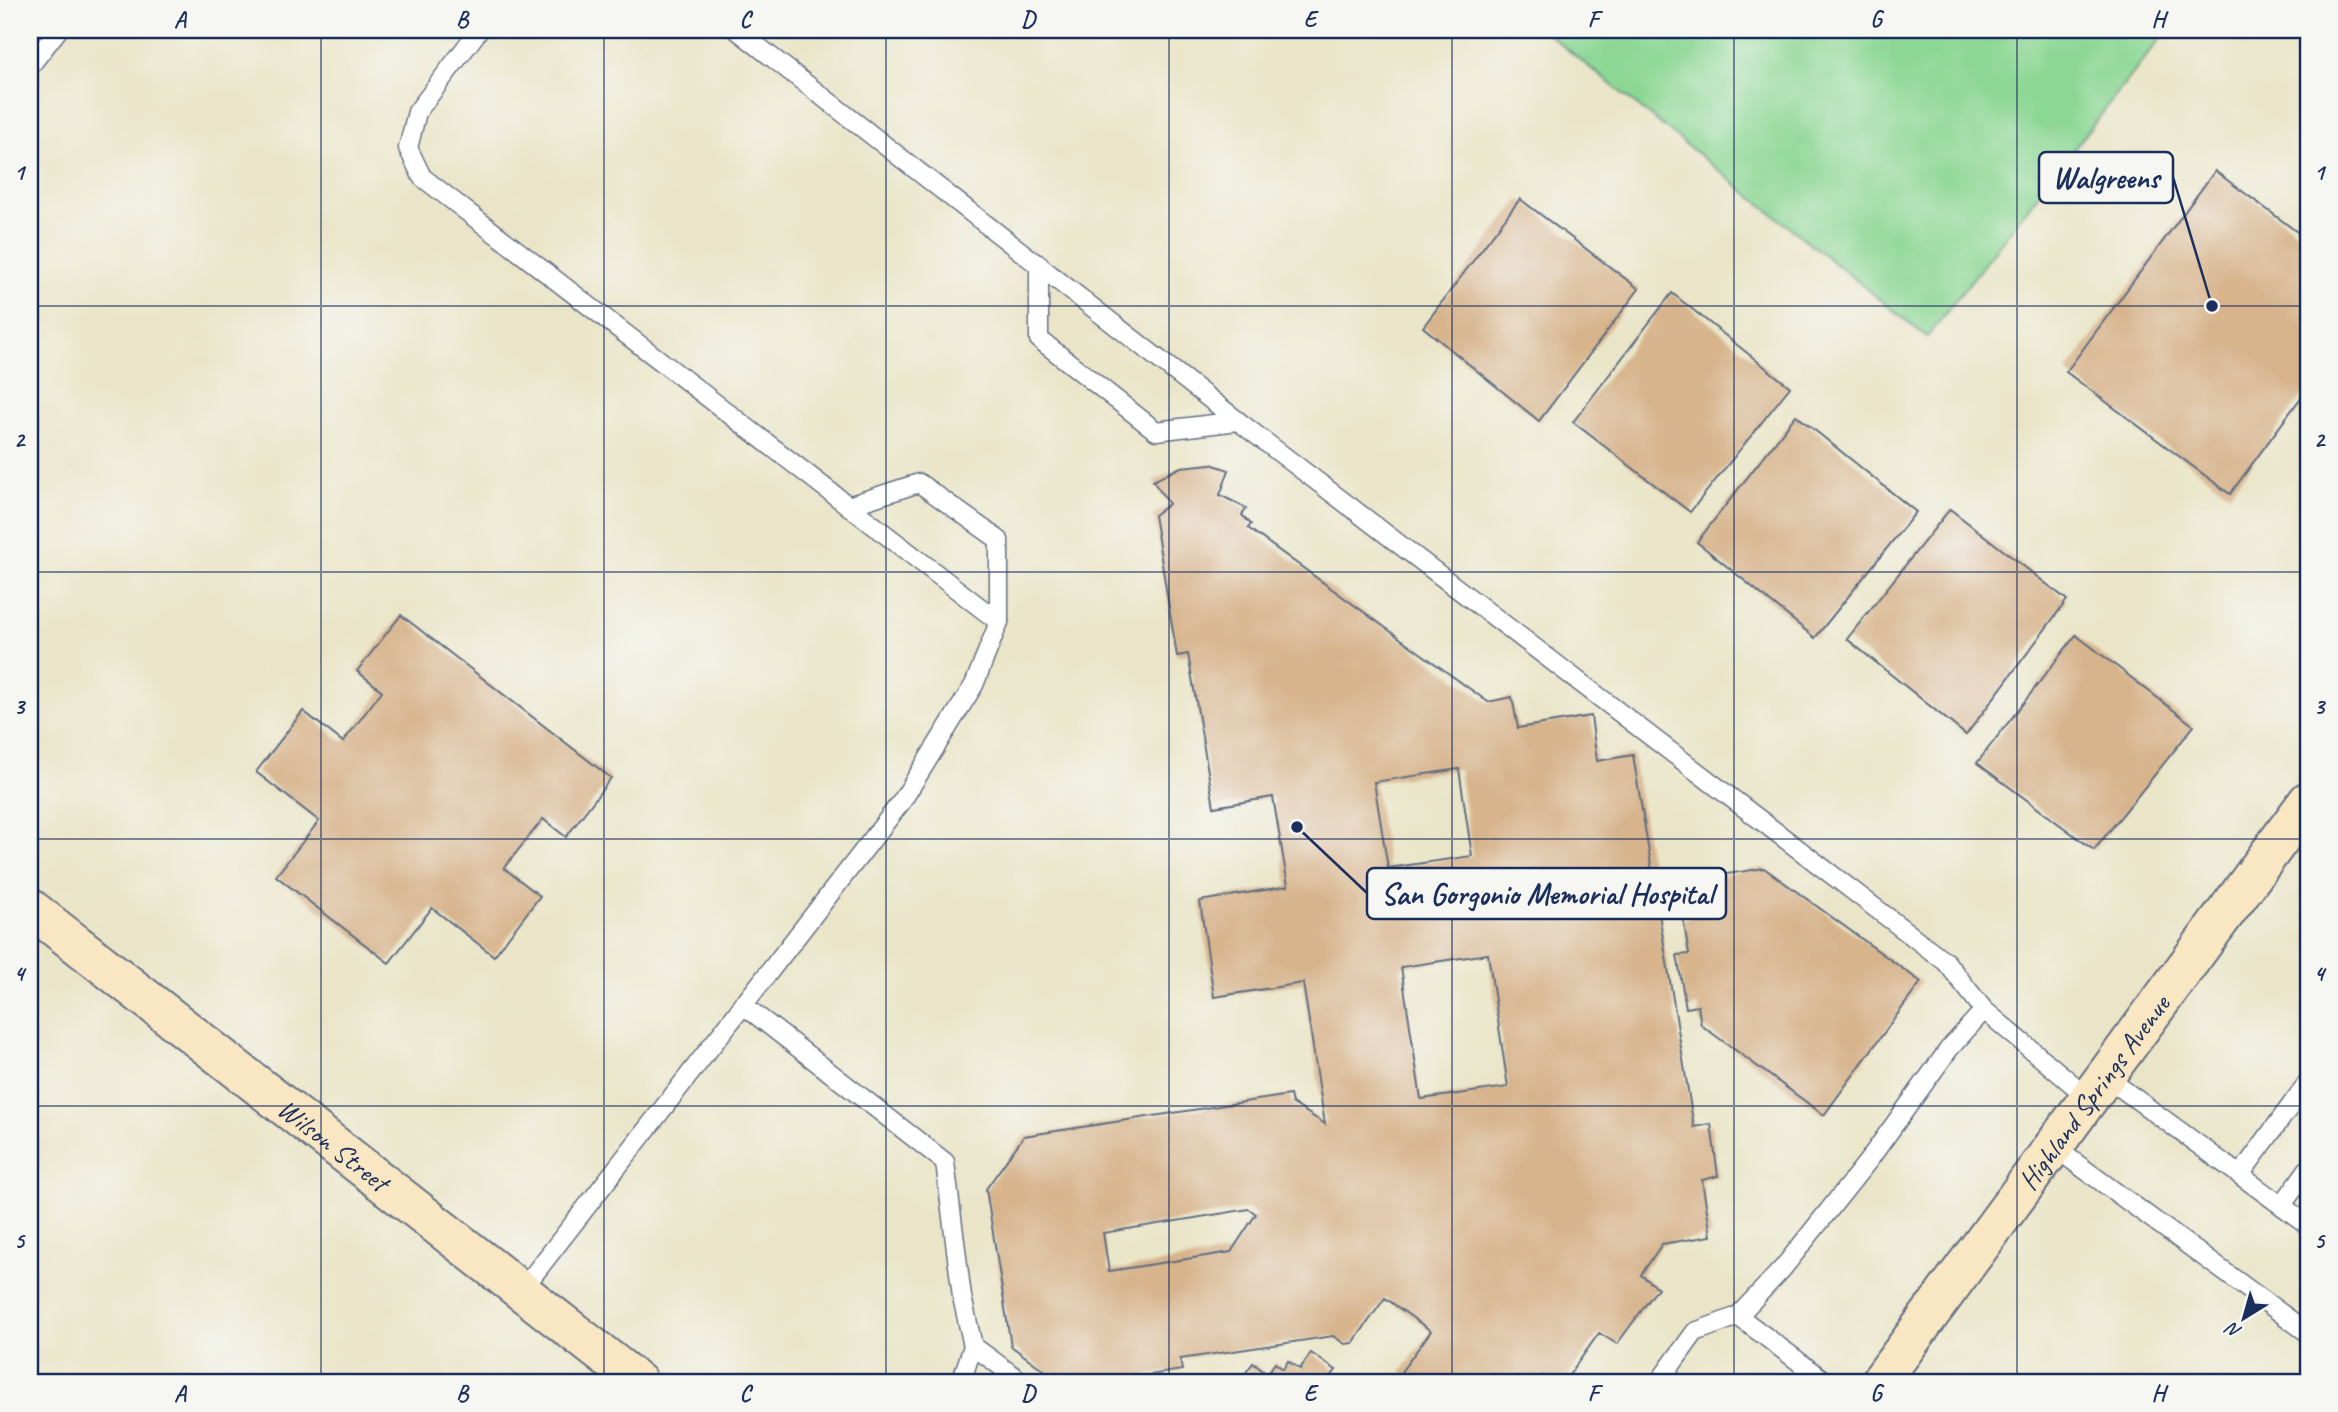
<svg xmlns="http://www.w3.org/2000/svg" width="2338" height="1412" font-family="Caveat,sans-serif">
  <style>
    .green { fill: #8cd794; stroke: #548379; stroke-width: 2 }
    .building { fill: #d7b48c; fill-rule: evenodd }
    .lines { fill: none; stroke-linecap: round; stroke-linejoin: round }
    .lane-casing { stroke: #636f83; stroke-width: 21 }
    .secondary-casing { stroke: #636f83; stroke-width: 42 }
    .lane { stroke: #fff; stroke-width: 18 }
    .secondary { stroke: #f9e7c3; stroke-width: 38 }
    .grid { fill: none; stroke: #1b2f5e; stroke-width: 2; stroke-opacity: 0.55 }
    .labels { text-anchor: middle; stroke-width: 6; stroke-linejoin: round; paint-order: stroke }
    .street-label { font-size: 28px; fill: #1b2f5e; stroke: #f6f6f2 }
    .leader { fill: none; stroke: #1b2f5e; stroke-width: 2.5 }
    .callout-dot { fill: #1b2f5e; stroke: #f6f6f2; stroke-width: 2.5 }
    .callout { fill: #f6f6f2; stroke: #1b2f5e; stroke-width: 2.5 }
    .callout-label { font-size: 30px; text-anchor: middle; font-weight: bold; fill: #1b2f5e }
    .neatline { fill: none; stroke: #1b2f5e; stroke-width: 2.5 }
    .grid-label { font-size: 23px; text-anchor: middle; font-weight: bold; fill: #1b2f5e }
  </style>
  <rect width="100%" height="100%" fill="#f6f6f2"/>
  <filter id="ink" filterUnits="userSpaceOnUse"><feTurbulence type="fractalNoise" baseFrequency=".0143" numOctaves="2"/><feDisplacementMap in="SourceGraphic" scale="14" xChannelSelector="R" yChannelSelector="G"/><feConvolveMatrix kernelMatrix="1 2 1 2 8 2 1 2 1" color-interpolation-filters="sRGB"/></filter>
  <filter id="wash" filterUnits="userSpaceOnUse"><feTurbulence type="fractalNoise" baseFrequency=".00686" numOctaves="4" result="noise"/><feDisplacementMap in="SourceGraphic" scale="28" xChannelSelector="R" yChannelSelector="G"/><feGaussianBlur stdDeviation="1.57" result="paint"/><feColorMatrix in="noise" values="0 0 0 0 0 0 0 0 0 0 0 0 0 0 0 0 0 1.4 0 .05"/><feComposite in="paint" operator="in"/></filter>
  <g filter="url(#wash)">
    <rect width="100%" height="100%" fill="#eae5c8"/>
    <polygon class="green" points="1543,30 2167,30 1927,337"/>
    <g id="blocks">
      <g class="building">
        <polygon points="2215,171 2308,240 2308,388 2230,494 2066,372"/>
        <polygon points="1520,199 1639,289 1539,421 1423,327"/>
        <polygon points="1672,293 1790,387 1690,512 1573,422"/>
        <polygon points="1796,415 1916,512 1815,638 1697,542"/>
        <path d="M1211 464 1229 470 1220 495 1246 508 1242 515 1251 524 1248 528 1488 702 1512 697 1518 728 1591 716 1597 761 1633 755 1694 1127 1711 1124 1718 1176 1702 1180 1711 1236 1662 1244 1641 1275 1658 1288 1617 1344 1599 1333 1564 1382H1551L1543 1376 1539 1382H1416L1401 1372 1431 1331 1385 1298 1353 1343 1345 1344 1333 1336 1180 1359 1182 1370 1105 1382H1060L1011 1346 986 1189 1024 1136 1290 1095 1292 1103 1325 1124 1303 983 1214 997 1200 901 1288 886 1273 797 1214 807 1188 654 1177 656 1154 515 1169 504 1153 481 1181 467ZM1459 769 1472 856 1388 868 1374 782ZM1488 954 1508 1087 1421 1099 1401 967ZM1249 1209 1256 1214 1231 1252 1109 1271 1103 1233Z"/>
        <polygon points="1950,509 2067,600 1966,735 1847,639"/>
        <polygon points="401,615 611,778 566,837 543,819 504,868 540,896 494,956 432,908 389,963 276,876 319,821 256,772 303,711 343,742 382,691 357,671"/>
        <polygon points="2076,635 2194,726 2094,850 1977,763"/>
        <polygon points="1764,868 1921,982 1824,1115 1701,1025 1698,1006 1686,1008 1677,955 1689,954 1683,918 1690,917 1684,881"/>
        <polygon points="1311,1353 1336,1370 1327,1382 1239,1382 1253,1363 1267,1374 1275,1363 1283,1369 1288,1361 1300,1369"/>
      </g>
    </g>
  </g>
  <g filter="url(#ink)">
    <use href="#blocks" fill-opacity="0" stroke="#636f83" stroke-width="2"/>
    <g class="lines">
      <g class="lane-casing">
        <g id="lane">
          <polyline points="479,30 417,112 408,148 422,177 999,622 974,685 902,801 521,1291"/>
          <polyline points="737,30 1238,421 1946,962 1984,1010 2090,1099"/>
          <polyline points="30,66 58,30"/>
          <polyline points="1039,264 1039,339 1156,431 1238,421"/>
          <polyline points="848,506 919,483 999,540 999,622"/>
          <polyline points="742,1004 945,1162 962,1297 973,1346 961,1382"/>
          <polyline points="2106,1077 2308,1225"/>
          <polyline points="2054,1147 2308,1333"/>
          <polyline points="2240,1175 2308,1082"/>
          <polyline points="2282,1205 2308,1169"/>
          <polyline points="1738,1316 1826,1382"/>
          <polyline points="973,1346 1022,1382"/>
          <polyline points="1659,1382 1695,1332 1738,1316 1783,1268 1868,1161 1949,1049 1984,1010"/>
        </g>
      </g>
      <g class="secondary-casing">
        <g id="secondary">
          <path id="s1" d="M30 908 638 1382"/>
          <path id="s2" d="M1880 1382 2308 801"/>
        </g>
      </g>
      <use href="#lane" class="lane"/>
      <use href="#secondary" class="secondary"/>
    </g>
  </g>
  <path class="grid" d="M321 30V1382M604 30V1382M886 30V1382M1169 30V1382M1452 30V1382M1734 30V1382M2017 30V1382M30 306H2308M30 572H2308M30 839H2308M30 1106H2308"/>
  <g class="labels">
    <g class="street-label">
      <text dy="10" stroke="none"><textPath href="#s2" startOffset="360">Highland Springs Avenue</textPath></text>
      <text dy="10" stroke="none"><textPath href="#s1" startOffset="385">Wilson Street</textPath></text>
    </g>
  </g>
  <path class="leader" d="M2212 306L2173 177M1297 827L1367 893"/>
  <g class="callout-dot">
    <circle cx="2212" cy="306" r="7"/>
    <circle cx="1297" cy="827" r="7"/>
  </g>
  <g class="callout">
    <rect x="2039" y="152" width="134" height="51" rx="7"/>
    <rect x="1367" y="868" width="359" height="51" rx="7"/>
  </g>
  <g class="callout-label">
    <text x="2106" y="188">Walgreens</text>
    <text x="1547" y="904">San Gorgonio Memorial Hospital</text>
  </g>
  <rect width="2338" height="1412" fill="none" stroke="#f6f6f2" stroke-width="77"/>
  <g transform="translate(2244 1318) rotate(217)" stroke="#f6f6f2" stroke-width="5" paint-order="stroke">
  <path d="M0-5L12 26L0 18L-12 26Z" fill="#1b2f5e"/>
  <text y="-10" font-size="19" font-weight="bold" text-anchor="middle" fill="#1b2f5e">N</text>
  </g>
  <rect x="38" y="38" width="2262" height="1336" class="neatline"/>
  <g class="grid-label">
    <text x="180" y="27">A</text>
    <text x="462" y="27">B</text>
    <text x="745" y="27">C</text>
    <text x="1028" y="27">D</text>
    <text x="1310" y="27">E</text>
    <text x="1593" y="27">F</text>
    <text x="1876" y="27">G</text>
    <text x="2158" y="27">H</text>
    <text x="19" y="180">1</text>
    <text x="2319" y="180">1</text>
    <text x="19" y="447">2</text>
    <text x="2319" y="447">2</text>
    <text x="19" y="714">3</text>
    <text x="2319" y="714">3</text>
    <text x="19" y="981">4</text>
    <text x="2319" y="981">4</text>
    <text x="19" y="1248">5</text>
    <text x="2319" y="1248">5</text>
    <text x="180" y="1401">A</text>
    <text x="462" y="1401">B</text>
    <text x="745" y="1401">C</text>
    <text x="1028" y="1401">D</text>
    <text x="1310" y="1401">E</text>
    <text x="1593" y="1401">F</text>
    <text x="1876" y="1401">G</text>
    <text x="2158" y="1401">H</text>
  </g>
</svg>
